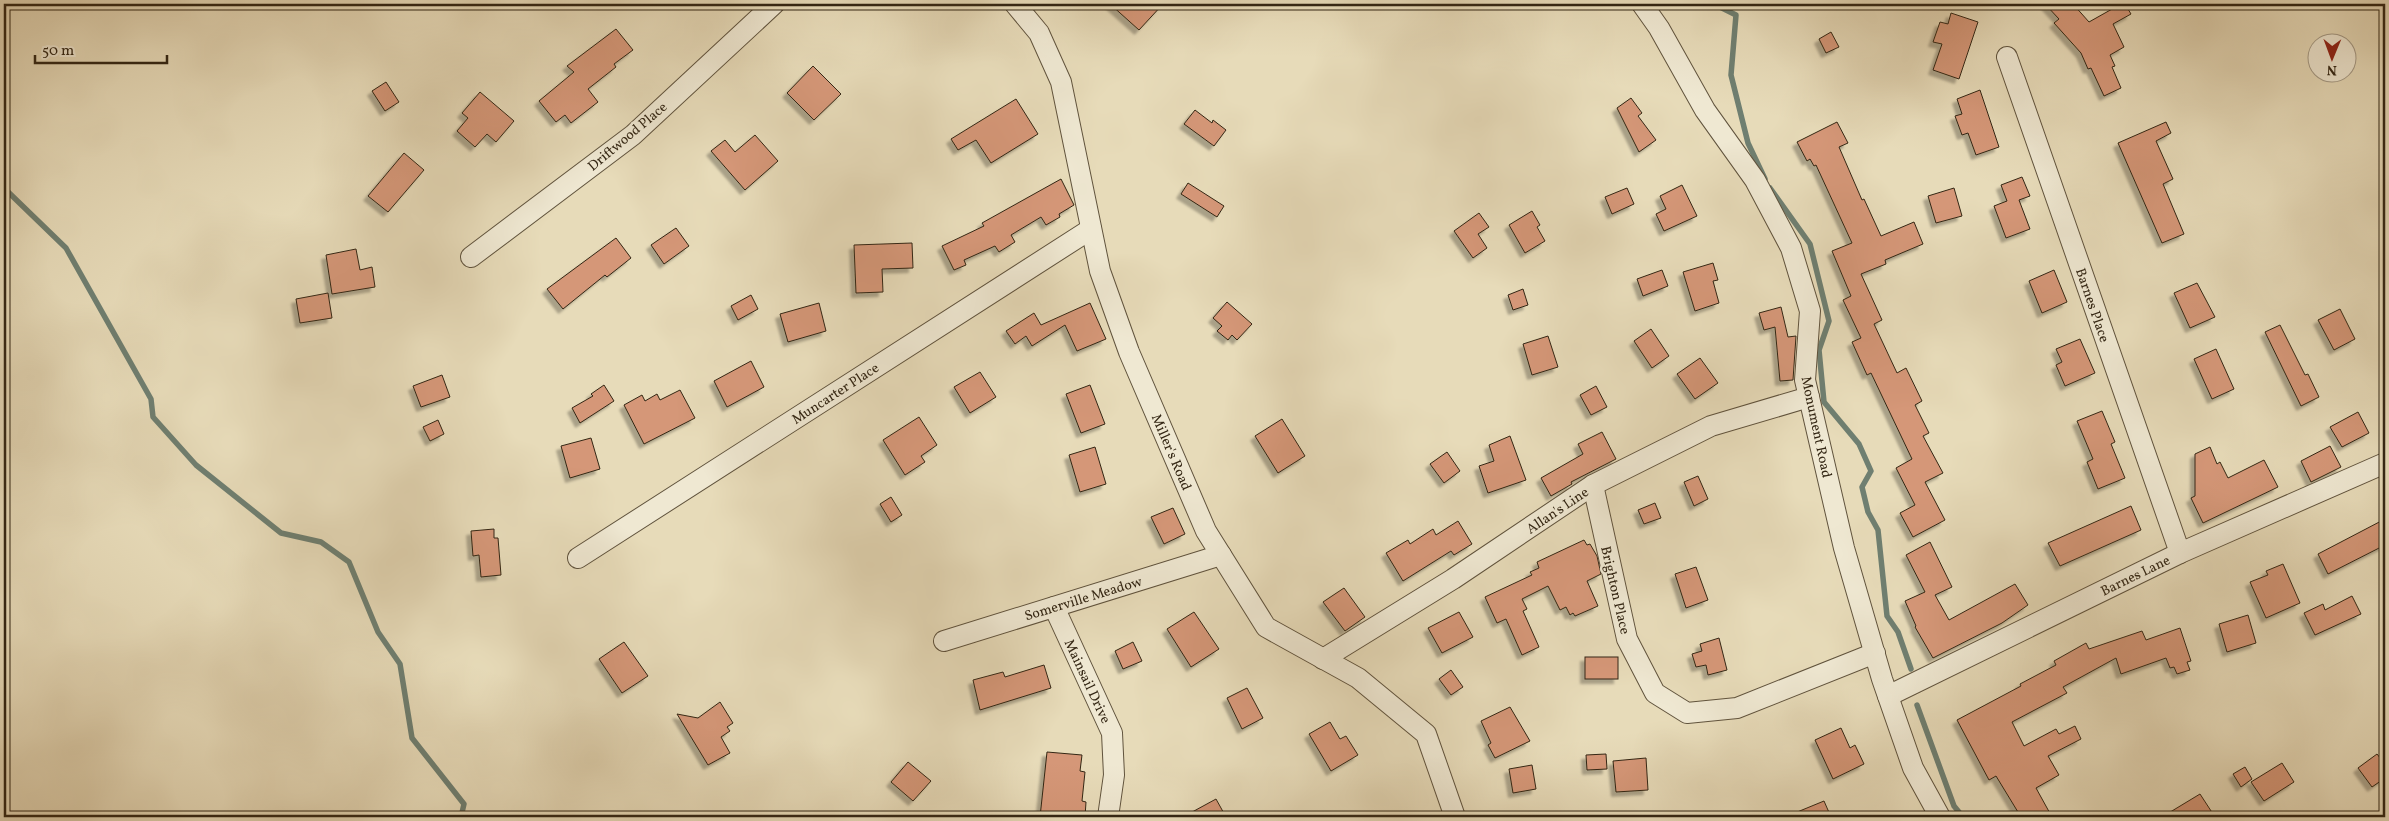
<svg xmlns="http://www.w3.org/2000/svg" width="2389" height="821" font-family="Vollkorn,serif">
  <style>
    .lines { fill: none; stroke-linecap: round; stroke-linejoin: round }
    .stream { stroke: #6f7f71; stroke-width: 5.5 }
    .building { fill: #d59778; stroke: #332614; filter: url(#shadow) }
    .minor-casing { stroke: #60533d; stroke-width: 22 }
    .minor { stroke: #efe8d2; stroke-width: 20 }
    .labels { text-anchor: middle; stroke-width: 5; stroke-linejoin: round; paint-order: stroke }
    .street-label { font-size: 14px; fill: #332614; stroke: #efe8d2 }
  </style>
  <defs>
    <filter id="shadow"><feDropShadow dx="-4.5" dy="4.5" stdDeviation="1" flood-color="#0004"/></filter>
  </defs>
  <rect width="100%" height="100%" fill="#e7dbb9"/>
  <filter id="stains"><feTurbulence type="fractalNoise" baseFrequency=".004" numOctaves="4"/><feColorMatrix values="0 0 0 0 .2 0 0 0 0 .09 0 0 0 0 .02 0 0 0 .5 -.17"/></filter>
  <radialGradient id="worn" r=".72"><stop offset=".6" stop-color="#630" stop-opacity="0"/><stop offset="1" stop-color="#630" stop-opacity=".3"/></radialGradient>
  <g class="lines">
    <g class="stream">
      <polyline points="1714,4 1736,15 1731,75 1748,143 1765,179"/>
      <polyline points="4,188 66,248 151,399 153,417 196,465 281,533 321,542 349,562 378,632 400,664 412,738 464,804 461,817"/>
      <polyline points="1770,188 1810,244 1829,321 1819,350 1824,402 1859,444 1871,471 1862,487 1868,512 1878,530 1887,616 1898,632 1911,669"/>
      <polyline points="1917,705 1954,806 1963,817"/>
    </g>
  </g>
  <g class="building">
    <polygon points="1110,4 1163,4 1139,30"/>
    <polygon points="2045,4 2073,4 2089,22 2121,4 2125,4 2131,14 2113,24 2124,47 2110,55 2115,66 2112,67 2121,88 2104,96 2091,68 2088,69 2081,53 2054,23 2059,19"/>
    <polygon points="1951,13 1978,22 1959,79 1933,70 1942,44 1933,42 1940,22 1948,24"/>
    <polygon points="616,29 633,50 614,64 616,67 588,89 598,102 571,123 565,115 556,122 539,101 574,72 567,66"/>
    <polygon points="1831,32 1839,47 1826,53 1819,39"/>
    <polygon points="813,66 841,94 814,120 787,93"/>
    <polygon points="386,82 399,102 385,111 372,91"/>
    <polygon points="1980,90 1999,147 1976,155 1968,133 1962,135 1955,116 1962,114 1957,99"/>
    <polygon points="480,92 514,121 496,142 487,134 475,147 457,131 468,118 462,113"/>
    <polygon points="1631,98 1642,113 1638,116 1656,140 1639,152 1617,108"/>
    <polygon points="1016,99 1038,134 991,163 976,140 958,150 951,139"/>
    <polygon points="1195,110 1212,123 1213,120 1226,130 1214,146 1184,124"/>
    <polygon points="1837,122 1848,143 1839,147 1862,200 1864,199 1881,236 1914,222 1923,244 1885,260 1886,264 1861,274 1882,320 1874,324 1897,373 1906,368 1922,401 1915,405 1929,433 1923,436 1943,473 1925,482 1945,520 1913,537 1900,513 1915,505 1896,468 1912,459 1871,373 1867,375 1852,342 1861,338 1843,300 1851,296 1832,251 1852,243 1816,165 1814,166 1810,159 1807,161 1797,142"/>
    <polygon points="2166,122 2171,133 2156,141 2173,179 2163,184 2184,234 2162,243 2118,143"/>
    <polygon points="755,135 778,161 745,190 711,151 725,140 735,152"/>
    <polygon points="404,153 424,170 388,212 368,196"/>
    <polygon points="2022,177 2030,196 2019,200 2030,229 2006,238 1994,206 2007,201 2001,185"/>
    <polygon points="1061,179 1074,205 1059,214 1060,217 1046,225 1041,217 1011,235 1015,242 999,252 995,246 964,260 966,265 954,270 942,246 984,226 982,223"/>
    <polygon points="1188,183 1224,206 1217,217 1181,194"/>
    <polygon points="1682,185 1697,216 1664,231 1656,214 1666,209 1660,196"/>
    <polygon points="1627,188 1634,204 1612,214 1605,197"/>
    <polygon points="1954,188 1962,216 1936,223 1928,196"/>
    <polygon points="1532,211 1540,225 1537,227 1545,241 1525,253 1509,225"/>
    <polygon points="1479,213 1489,227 1478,234 1487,248 1473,258 1454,231"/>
    <polygon points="676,228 689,246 664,264 651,245"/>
    <polygon points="616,238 631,258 607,277 605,275 563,309 547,289"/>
    <polygon points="912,243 913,268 882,269 883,292 856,293 854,245"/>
    <polygon points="356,249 360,270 372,267 375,287 332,294 326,255"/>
    <polygon points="1713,263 1718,280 1713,281 1719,303 1695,311 1683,272"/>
    <polygon points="1662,270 1668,286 1643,296 1637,279"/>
    <polygon points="2054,270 2067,302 2042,313 2029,281"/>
    <polygon points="2197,283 2215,317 2190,328 2174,293"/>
    <polygon points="1523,289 1528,305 1513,310 1508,295"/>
    <polygon points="328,293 332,318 300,323 296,299"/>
    <polygon points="751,295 758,309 738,320 731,306"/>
    <polygon points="1227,302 1252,324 1237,340 1232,335 1228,340 1217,331 1222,326 1213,318"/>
    <polygon points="819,303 826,331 788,342 780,314"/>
    <polygon points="1090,303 1106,339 1077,351 1065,325 1032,346 1026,336 1015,344 1006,331 1034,313 1041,325"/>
    <polygon points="1781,307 1788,337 1796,336 1793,380 1780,381 1775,327 1764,330 1759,313"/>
    <polygon points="2340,309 2355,339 2334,350 2318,320"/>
    <polygon points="2280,325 2305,375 2308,374 2319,397 2301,406 2265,332"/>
    <polygon points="1651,329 1669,356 1652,368 1634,341"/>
    <polygon points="1548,336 1558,367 1532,375 1523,344"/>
    <polygon points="2080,339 2095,373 2065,386 2056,365 2062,362 2056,349"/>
    <polygon points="2216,349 2234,389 2212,399 2194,359"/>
    <polygon points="1700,358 1718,383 1695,399 1677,374"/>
    <polygon points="751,361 764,387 727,407 714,381"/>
    <polygon points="980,372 996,397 970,413 954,387"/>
    <polygon points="442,375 450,397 421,407 413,386"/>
    <polygon points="604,385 614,401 580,423 572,408 593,396 591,394"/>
    <polygon points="1090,385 1105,424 1081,433 1066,394"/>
    <polygon points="1596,386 1607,407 1591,415 1580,395"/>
    <polygon points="680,390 695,418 644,444 624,405 642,395 645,401 657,394 660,400"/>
    <polygon points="2102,411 2115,442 2111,444 2125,478 2098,489 2087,462 2093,459 2077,421"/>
    <polygon points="2358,412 2369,433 2342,447 2330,427"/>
    <polygon points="919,417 937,445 921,456 925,462 905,475 883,440"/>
    <polygon points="1282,419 1305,456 1278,473 1255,436"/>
    <polygon points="438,420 444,434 430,441 423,427"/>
    <polygon points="1602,432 1616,459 1571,482 1572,484 1551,496 1541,478 1583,454 1578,444"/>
    <polygon points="1510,436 1526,480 1488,493 1479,466 1494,461 1489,445"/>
    <polygon points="591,438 600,469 570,478 561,446"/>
    <polygon points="2330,446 2341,467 2311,482 2301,461"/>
    <polygon points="1095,447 1106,484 1080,492 1069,455"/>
    <polygon points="2210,447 2217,464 2220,462 2228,478 2264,460 2278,487 2203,523 2191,498 2195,496 2195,454"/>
    <polygon points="1447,452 1460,471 1444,483 1430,464"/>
    <polygon points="1698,476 1708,499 1694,506 1684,482"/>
    <polygon points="891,497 902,515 891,522 880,504"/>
    <polygon points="1655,503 1661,518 1644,524 1638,510"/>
    <polygon points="2131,506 2141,530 2060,566 2048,543"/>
    <polygon points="1173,508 1185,534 1164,544 1151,517"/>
    <polygon points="2385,519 2385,545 2328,574 2318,554"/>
    <polygon points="1458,521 1472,544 1454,555 1451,551 1403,581 1386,553 1408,540 1410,544 1433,529 1436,535"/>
    <polygon points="494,529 494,538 498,538 501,575 481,577 479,555 473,556 471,531"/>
    <polygon points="1584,540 1587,545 1590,544 1597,556 1601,574 1587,581 1598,606 1575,616 1573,613 1570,615 1566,607 1560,610 1548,586 1522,599 1527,609 1523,611 1539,647 1522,655 1506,619 1497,623 1485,597 1532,575 1530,572 1539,568 1537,562"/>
    <polygon points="1930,542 1952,587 1935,595 1949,620 2015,584 2028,605 2002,623 1933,658 1915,627 1916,626 1905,601 1925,592 1906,555"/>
    <polygon points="2283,564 2300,603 2266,618 2250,582 2268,575 2266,571"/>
    <polygon points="1696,567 1708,600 1686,608 1675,574"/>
    <polygon points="1344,588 1365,617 1345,631 1323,602"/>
    <polygon points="2352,596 2361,614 2315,635 2304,613 2323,604 2325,610"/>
    <polygon points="1194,612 1219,649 1191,667 1167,629"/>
    <polygon points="1459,612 1473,637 1442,653 1428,628"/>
    <polygon points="2248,615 2256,643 2227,652 2219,624"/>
    <polygon points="2180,628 2191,661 2187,662 2190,670 2177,674 2174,667 2170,668 2166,658 2121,674 2116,658 2063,687 2067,693 2012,722 2024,746 2056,729 2059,734 2075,726 2081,739 2048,756 2059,775 2036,788 2052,817 2021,817 1996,776 1989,780 1957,720 2021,686 2020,684 2056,665 2054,661 2086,643 2089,649 2142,631 2146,640"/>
    <polygon points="1719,638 1727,670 1708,675 1706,665 1696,667 1692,654 1702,651 1700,644"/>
    <polygon points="624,642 648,676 622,693 599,659"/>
    <polygon points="1133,642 1142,661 1123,669 1115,651"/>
    <rect x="1585" y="657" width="33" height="22"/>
    <polygon points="1044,665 1051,688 980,710 973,680 1003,672 1005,677"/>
    <polygon points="1451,670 1463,687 1451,695 1439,679"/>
    <polygon points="1247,688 1263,718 1242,729 1227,698"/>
    <polygon points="720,702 733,723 727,727 730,731 721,737 730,753 708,765 677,714 698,718"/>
    <polygon points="1510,707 1530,741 1495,758 1488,745 1491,743 1481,721"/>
    <polygon points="1330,722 1340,739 1346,736 1358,755 1331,771 1309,734"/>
    <polygon points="1841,728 1850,748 1855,745 1864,764 1833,779 1815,740"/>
    <polygon points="1047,752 1082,755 1080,771 1085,772 1082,801 1086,802 1085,817 1040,817"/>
    <polygon points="1606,754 1607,769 1587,770 1586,755"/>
    <polygon points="2377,754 2385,764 2385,778 2372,787 2358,768"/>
    <polygon points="1646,758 1648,790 1616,792 1613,761"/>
    <polygon points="908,762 931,781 913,801 891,782"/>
    <polygon points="2282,763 2294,782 2264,801 2251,782"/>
    <polygon points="1532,765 1536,789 1513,793 1509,769"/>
    <polygon points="2245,767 2252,779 2241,787 2233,774"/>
    <polygon points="2200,794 2215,817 2162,817"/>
    <polygon points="1216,799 1226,817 1183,817"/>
    <polygon points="1824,801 1831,817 1785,817"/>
  </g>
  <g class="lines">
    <g class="minor-casing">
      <g id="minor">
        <polyline points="1015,4 1039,33 1061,82 1100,271 1129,352 1206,531 1266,627 1358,678 1426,734 1455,817"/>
        <polyline points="1642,4 1659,28 1705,110 1755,180 1791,248 1810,311 1805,380 1844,548 1882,679 1913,768 1940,817"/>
        <polyline points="2007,57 2180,553"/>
        <polyline points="471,257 633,135 774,4"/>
        <polyline points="1593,485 1627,639 1655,693 1687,713 1737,708 1875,653"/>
        <polyline points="578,558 1091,229"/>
        <polyline points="1054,607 1112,733 1114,775 1108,817"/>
        <polyline points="944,641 1221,555"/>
        <polyline points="1323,659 1453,579 1593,485 1711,426 1809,397"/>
        <polyline points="1888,696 2180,553 2385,463"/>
      </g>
    </g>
    <use href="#minor" class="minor"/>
  </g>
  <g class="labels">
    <g class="street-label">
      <text transform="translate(627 136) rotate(-40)" y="5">Driftwood Place</text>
      <text transform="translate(2093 305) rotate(71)" y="5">Barnes Place</text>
      <text transform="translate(835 393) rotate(-33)" y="5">Muncarter Place</text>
      <text transform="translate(1817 427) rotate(78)" y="5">Monument Road</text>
      <text transform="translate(1172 452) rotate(67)" y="5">Miller's Road</text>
      <text transform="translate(1557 510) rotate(-34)" y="5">Allan's Line</text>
      <text transform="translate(2135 575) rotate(-26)" y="5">Barnes Lane</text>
      <text transform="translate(1616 590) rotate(77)" y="5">Brighton Place</text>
      <text transform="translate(1083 598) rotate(-17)" y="5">Somerville Meadow</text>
      <text transform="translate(1088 681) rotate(65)" y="5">Mainsail Drive</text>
    </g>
  </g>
  <rect width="2389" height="821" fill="none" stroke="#e7dbb9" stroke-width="20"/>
  <rect x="5" y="5" width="2379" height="811" fill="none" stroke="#332614" stroke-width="2.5"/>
  <rect x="10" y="10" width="2369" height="801" fill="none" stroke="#332614"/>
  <g transform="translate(2332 58) rotate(181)"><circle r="24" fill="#efe8d2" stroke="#a49a86"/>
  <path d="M0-4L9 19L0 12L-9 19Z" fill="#8f2418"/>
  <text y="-8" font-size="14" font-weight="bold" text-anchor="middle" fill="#332614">N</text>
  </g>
  <path d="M35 55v8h132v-8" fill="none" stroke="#332614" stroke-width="2.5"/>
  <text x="42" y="55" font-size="15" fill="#332614" stroke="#efe8d2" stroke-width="4" paint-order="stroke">50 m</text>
  <rect width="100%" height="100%" filter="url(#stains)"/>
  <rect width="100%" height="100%" fill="url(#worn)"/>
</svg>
